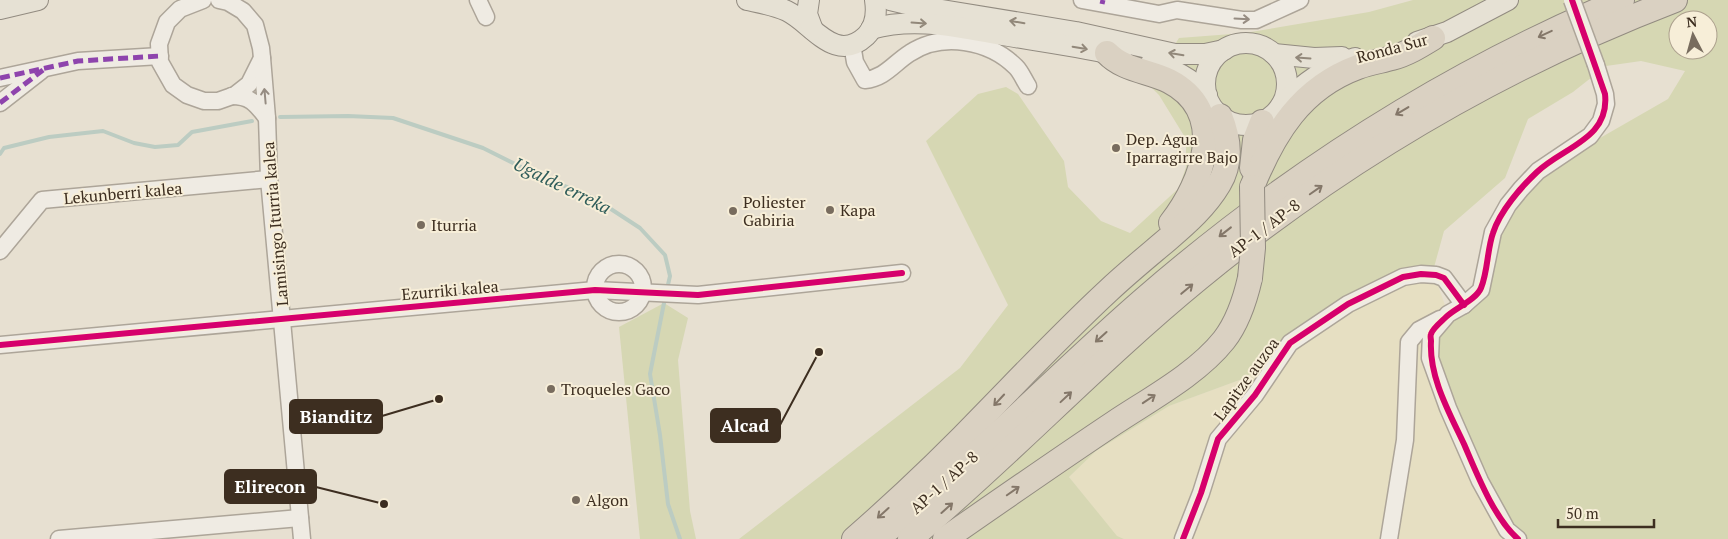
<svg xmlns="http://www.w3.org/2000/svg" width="1728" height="539" font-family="'PT Serif',serif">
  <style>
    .farmland { fill: #e6dfc2 }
    .green { fill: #d6d7b3; fill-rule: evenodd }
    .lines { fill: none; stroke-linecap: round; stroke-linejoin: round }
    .stream { stroke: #bcccc2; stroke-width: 4 }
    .minor-casing { stroke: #ada599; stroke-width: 19 }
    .major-casing { stroke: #928b80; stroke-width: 22 }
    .highway-casing { stroke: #928b80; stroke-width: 26 }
    .minor { stroke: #efebe3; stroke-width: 16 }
    .major { stroke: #e6e1d4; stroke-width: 20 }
    .highway { stroke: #dad1c2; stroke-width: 24 }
    .minor-bridge-casing { stroke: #ada599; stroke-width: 19; stroke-linecap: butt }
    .highway-bridge-casing { stroke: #928b80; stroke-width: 26; stroke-linecap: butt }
    .minor-bridge { stroke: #efebe3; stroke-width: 16 }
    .highway-bridge { stroke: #dad1c2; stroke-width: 24 }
    .quiet { stroke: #8e44ad; stroke-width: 5; stroke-dasharray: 10 5; stroke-linecap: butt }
    .cycleway-casing { stroke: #f7eed8; stroke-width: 9 }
    .cycleway { stroke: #d6006c; stroke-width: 6 }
    .oneway { stroke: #968c82 }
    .oneway2 { stroke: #92887a }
    .oneway3 { stroke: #847769 }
    .poi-dot { fill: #786c5e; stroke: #f7eed8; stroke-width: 2 }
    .labels { text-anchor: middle; stroke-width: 4; stroke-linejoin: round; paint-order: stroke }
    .street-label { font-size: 16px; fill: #3d2e20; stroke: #f7eed8 }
    .poi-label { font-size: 16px; fill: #3d2e20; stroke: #f7eed8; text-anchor: start }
    .water-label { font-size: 18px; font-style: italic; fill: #2f5d5a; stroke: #f7eed8 }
    .leader { fill: none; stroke: #3d2e20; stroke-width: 2 }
    .callout-dot { fill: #3d2e20; stroke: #f7eed8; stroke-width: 2 }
    .callout { fill: #3d2e20; stroke: #3d2e20; stroke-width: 2 }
    .callout-label { font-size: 18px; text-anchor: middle; font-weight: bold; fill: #fff }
  </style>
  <rect width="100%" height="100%" fill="#e7e0d1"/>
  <polygon class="farmland" points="1433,271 1448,314 1518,539 1124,539 1117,537 1069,477 1096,451 1169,406 1245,378 1290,343 1348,304"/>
  <g class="green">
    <path d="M1413 0H1728V539H1518L1507 530 1430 358 1448 314 1481 290 1493 232 1521 189 1567 157 1668 99 1685 71 1641 61 1606 66 1573 92 1528 119 1505 178 1444 231 1433 271 1403 277 1290 343 1245 378 1169 406 1096 451 1069 477 1117 536 1124 539H739L960 368 1008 305 926 141 978 94 1006 87 1018 94 1064 161 1068 187 1101 221 1130 233 1179 188 1186 167V139L1159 95 1149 85 1179 38 1245 33 1369 12ZM1678 20H1708V50H1678Z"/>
    <polygon points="664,303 688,318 678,360 690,511 696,539 640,539 619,327"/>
  </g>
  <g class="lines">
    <g class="stream">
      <polyline points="280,117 348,116 393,118 483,148 533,173 594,198 640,228 665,255 670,276 667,289"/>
      <polyline points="0,154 4,148 49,137 103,131 134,143 155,147 178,145 192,132 252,121"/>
      <polyline points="665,298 650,374 660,435 668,504 680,539"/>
    </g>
    <g class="minor-casing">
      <g id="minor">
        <polyline points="203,0 180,9 167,22 159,44 160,62 173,85 187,95 204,101 218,101 235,95 249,84 262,58 261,48 255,25 243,11 228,2 219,0"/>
        <polyline points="478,0 486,17"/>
        <polyline points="1082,0 1159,14 1177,10 1242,20 1256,20 1300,0"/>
        <path d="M852 44 855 62 865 80C885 78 894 63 910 53 942 32 989 40 1016 67 1021 72 1024 80 1028 86"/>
        <polyline points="0,78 78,61 160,56"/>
        <path d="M232 96C251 96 256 104 267 118L262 58"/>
        <polyline points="0,103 41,71"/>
        <polyline points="267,118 269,179 302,539"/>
        <polyline points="0,251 42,200 269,179"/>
        <circle cx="619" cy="288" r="24"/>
        <polyline points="0,345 595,290 698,295 902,273"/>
        <polyline points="59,539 300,518"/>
        <polyline points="1183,539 1201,493 1218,439 1255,395 1290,343 1348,304 1403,277 1421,274 1436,275 1444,278 1464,305"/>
        <polyline points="1389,539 1405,440 1409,342 1419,330 1440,319"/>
        <polyline points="1518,539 1507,530 1480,481 1448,408 1430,358 1431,334 1448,314 1464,305 1481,290 1493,232 1508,205 1521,189 1538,171 1590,136 1601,121 1606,104 1605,94 1596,65"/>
      </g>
    </g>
    <g class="major-casing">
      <g id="major">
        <path d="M747 0C761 3 774 5 787 11 812 23 835 65 866 36 876 26 877 13 875 0"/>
        <polyline points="809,0 807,14 813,30"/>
        <polyline points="890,0 911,5 1076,32 1175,54 1205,54 1224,50"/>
        <polyline points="0,9 38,0"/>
        <path d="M871 29C917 16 958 28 1003 35 1043 42 1082 47 1121 56"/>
        <polyline points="1417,42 1447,32 1508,0"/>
        <circle cx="1246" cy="84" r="41"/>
        <polyline points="1274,54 1314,58 1342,57"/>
        <path d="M1151 63C1174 69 1191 78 1207 95"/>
        <path d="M1282 104C1304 83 1325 67 1355 58"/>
      </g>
    </g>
    <g class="highway-casing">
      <g id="highway">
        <path d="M1107 53C1123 70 1149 71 1169 81 1229 112 1203 182 1171 223"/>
        <polyline points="1252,168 1255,140 1262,122"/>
        <path d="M1252 187C1274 133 1301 88 1358 67 1369 63 1381 61 1392 58 1407 54 1420 46 1433 38"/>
        <path d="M854 539C901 498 947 454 990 409 1029 369 1067 329 1108 291 1127 273 1148 256 1168 239 1187 223 1206 206 1219 184 1232 162 1229 138 1220 116"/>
        <path d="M876 539C971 466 1053 378 1143 300 1286 176 1447 73 1622 0"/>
        <path d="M910 539C1009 456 1098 361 1198 279 1341 161 1503 66 1675 0"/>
        <path d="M945 539C1001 500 1057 461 1114 423 1150 399 1197 374 1224 340 1238 322 1245 300 1250 278"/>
      </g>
    </g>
    <use href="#minor" class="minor"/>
    <use href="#major" class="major"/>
    <use href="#highway" class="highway"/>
    <g class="minor-bridge-casing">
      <polyline id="minor-bridge" points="1572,0 1596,65"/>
    </g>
    <g class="highway-bridge-casing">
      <polyline id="highway-bridge" points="1250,278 1253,248 1252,187"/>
    </g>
    <use href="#minor-bridge" class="minor-bridge"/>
    <use href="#highway-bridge" class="highway-bridge"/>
    <g class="quiet">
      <polyline points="1102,4 1103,0"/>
      <polyline points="0,78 78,61 160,56"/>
      <polyline points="0,103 43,70"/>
    </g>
    <g class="cycleway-casing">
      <g id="cycleway">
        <polyline points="0,345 595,290 698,295 902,273"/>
        <polyline points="1183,539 1201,493 1218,439 1255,395 1290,343 1348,304 1403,277 1421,274 1436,275 1444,278 1464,305"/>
        <path d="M1518 539C1494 518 1477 474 1464 444 1449 412 1429 377 1431 341 1431 339 1430 336 1431 334 1433 328 1442 321 1446 317 1455 308 1476 300 1481 288 1488 271 1487 250 1493 233 1500 211 1521 187 1537 172 1563 147 1610 139 1605 94L1572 0"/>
      </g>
    </g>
    <use href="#cycleway" class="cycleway"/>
  </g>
  <defs><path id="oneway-shaft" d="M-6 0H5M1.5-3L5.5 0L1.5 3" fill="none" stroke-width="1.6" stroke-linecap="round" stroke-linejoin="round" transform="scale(1.25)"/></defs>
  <g class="oneway">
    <use href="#oneway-shaft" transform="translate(1242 19) rotate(3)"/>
    <use href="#oneway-shaft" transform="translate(265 96) rotate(-95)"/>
  </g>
  <g class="oneway2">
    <use href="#oneway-shaft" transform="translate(1017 22) rotate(-171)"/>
    <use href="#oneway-shaft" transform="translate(919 23) rotate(4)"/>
    <use href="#oneway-shaft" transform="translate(1080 48) rotate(10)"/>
    <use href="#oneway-shaft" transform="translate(1176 54) rotate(-171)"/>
    <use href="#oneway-shaft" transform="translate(1303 58) rotate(-176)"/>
  </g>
  <g class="oneway3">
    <use href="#oneway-shaft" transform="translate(1545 34) rotate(155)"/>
    <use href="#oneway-shaft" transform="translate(1402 111) rotate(149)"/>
    <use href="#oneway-shaft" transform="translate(1316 190) rotate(-35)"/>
    <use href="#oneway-shaft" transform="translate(1225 232) rotate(142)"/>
    <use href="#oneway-shaft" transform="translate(1187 289) rotate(-40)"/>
    <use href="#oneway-shaft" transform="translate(1101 337) rotate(138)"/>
    <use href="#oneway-shaft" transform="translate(1066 397) rotate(-43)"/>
    <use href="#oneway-shaft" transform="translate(1149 399) rotate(-34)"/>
    <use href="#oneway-shaft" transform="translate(999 400) rotate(133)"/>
    <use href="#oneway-shaft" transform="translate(1013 491) rotate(-35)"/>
    <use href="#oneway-shaft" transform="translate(947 508) rotate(-42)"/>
    <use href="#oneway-shaft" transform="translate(883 513) rotate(138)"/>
  </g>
  <g class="poi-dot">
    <circle cx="1116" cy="148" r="5"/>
    <circle cx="830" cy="210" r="5"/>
    <circle cx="733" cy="211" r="5"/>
    <circle cx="421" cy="225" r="5"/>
    <circle cx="551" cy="389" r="5"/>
    <circle cx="576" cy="500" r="5"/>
  </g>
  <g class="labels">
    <g class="street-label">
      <text transform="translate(1392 48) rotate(-15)" y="6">Ronda Sur</text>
      <text transform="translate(123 193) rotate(-5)" y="6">Lekunberri kalea</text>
      <text transform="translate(275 224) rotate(-95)" y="6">Lamisingo Iturria kalea</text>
      <text transform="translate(1264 228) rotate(-37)" y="6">AP-1 / AP-8</text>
      <text transform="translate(450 290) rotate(-5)" y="6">Ezurriki kalea</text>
      <text transform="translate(1246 379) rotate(-54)" y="6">Lapitze auzoa</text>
      <text transform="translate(944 482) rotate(-42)" y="6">AP-1 / AP-8</text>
    </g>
    <g class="poi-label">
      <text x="1126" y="145">Dep. Agua<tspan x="1126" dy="18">Iparragirre Bajo</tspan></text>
      <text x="743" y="208">Poliester<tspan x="743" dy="18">Gabiria</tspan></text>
      <text x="840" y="216">Kapa</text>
      <text x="431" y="231">Iturria</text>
      <text x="561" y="395">Troqueles Gaco</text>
      <text x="586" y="506">Algon</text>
    </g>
    <g class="water-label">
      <text transform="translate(562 186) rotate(26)" y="6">Ugalde erreka</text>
    </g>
  </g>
  <path class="leader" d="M439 399L382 416M819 352L780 425M384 504L316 487"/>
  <g class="callout-dot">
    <circle cx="439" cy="399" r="5"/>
    <circle cx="819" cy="352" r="5"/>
    <circle cx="384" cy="504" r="5"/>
  </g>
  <g class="callout">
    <rect x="290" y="400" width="92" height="33" rx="5"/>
    <rect x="711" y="409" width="69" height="33" rx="5"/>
    <rect x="225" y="470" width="91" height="33" rx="5"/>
  </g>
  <g class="callout-label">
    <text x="336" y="423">Bianditz</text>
    <text x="745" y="432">Alcad</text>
    <text x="270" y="493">Elirecon</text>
  </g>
  <g transform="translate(1693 35) rotate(354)"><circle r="24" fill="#f7eed8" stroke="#ada18e"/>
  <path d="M0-4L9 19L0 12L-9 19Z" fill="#786c5e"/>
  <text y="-8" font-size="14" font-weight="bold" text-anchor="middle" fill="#3d2e20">N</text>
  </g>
  <path d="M1558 519v8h96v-8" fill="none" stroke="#3d2e20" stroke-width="2.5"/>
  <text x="1566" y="519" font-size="15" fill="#3d2e20" stroke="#f7eed8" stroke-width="4" paint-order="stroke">50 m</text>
</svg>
